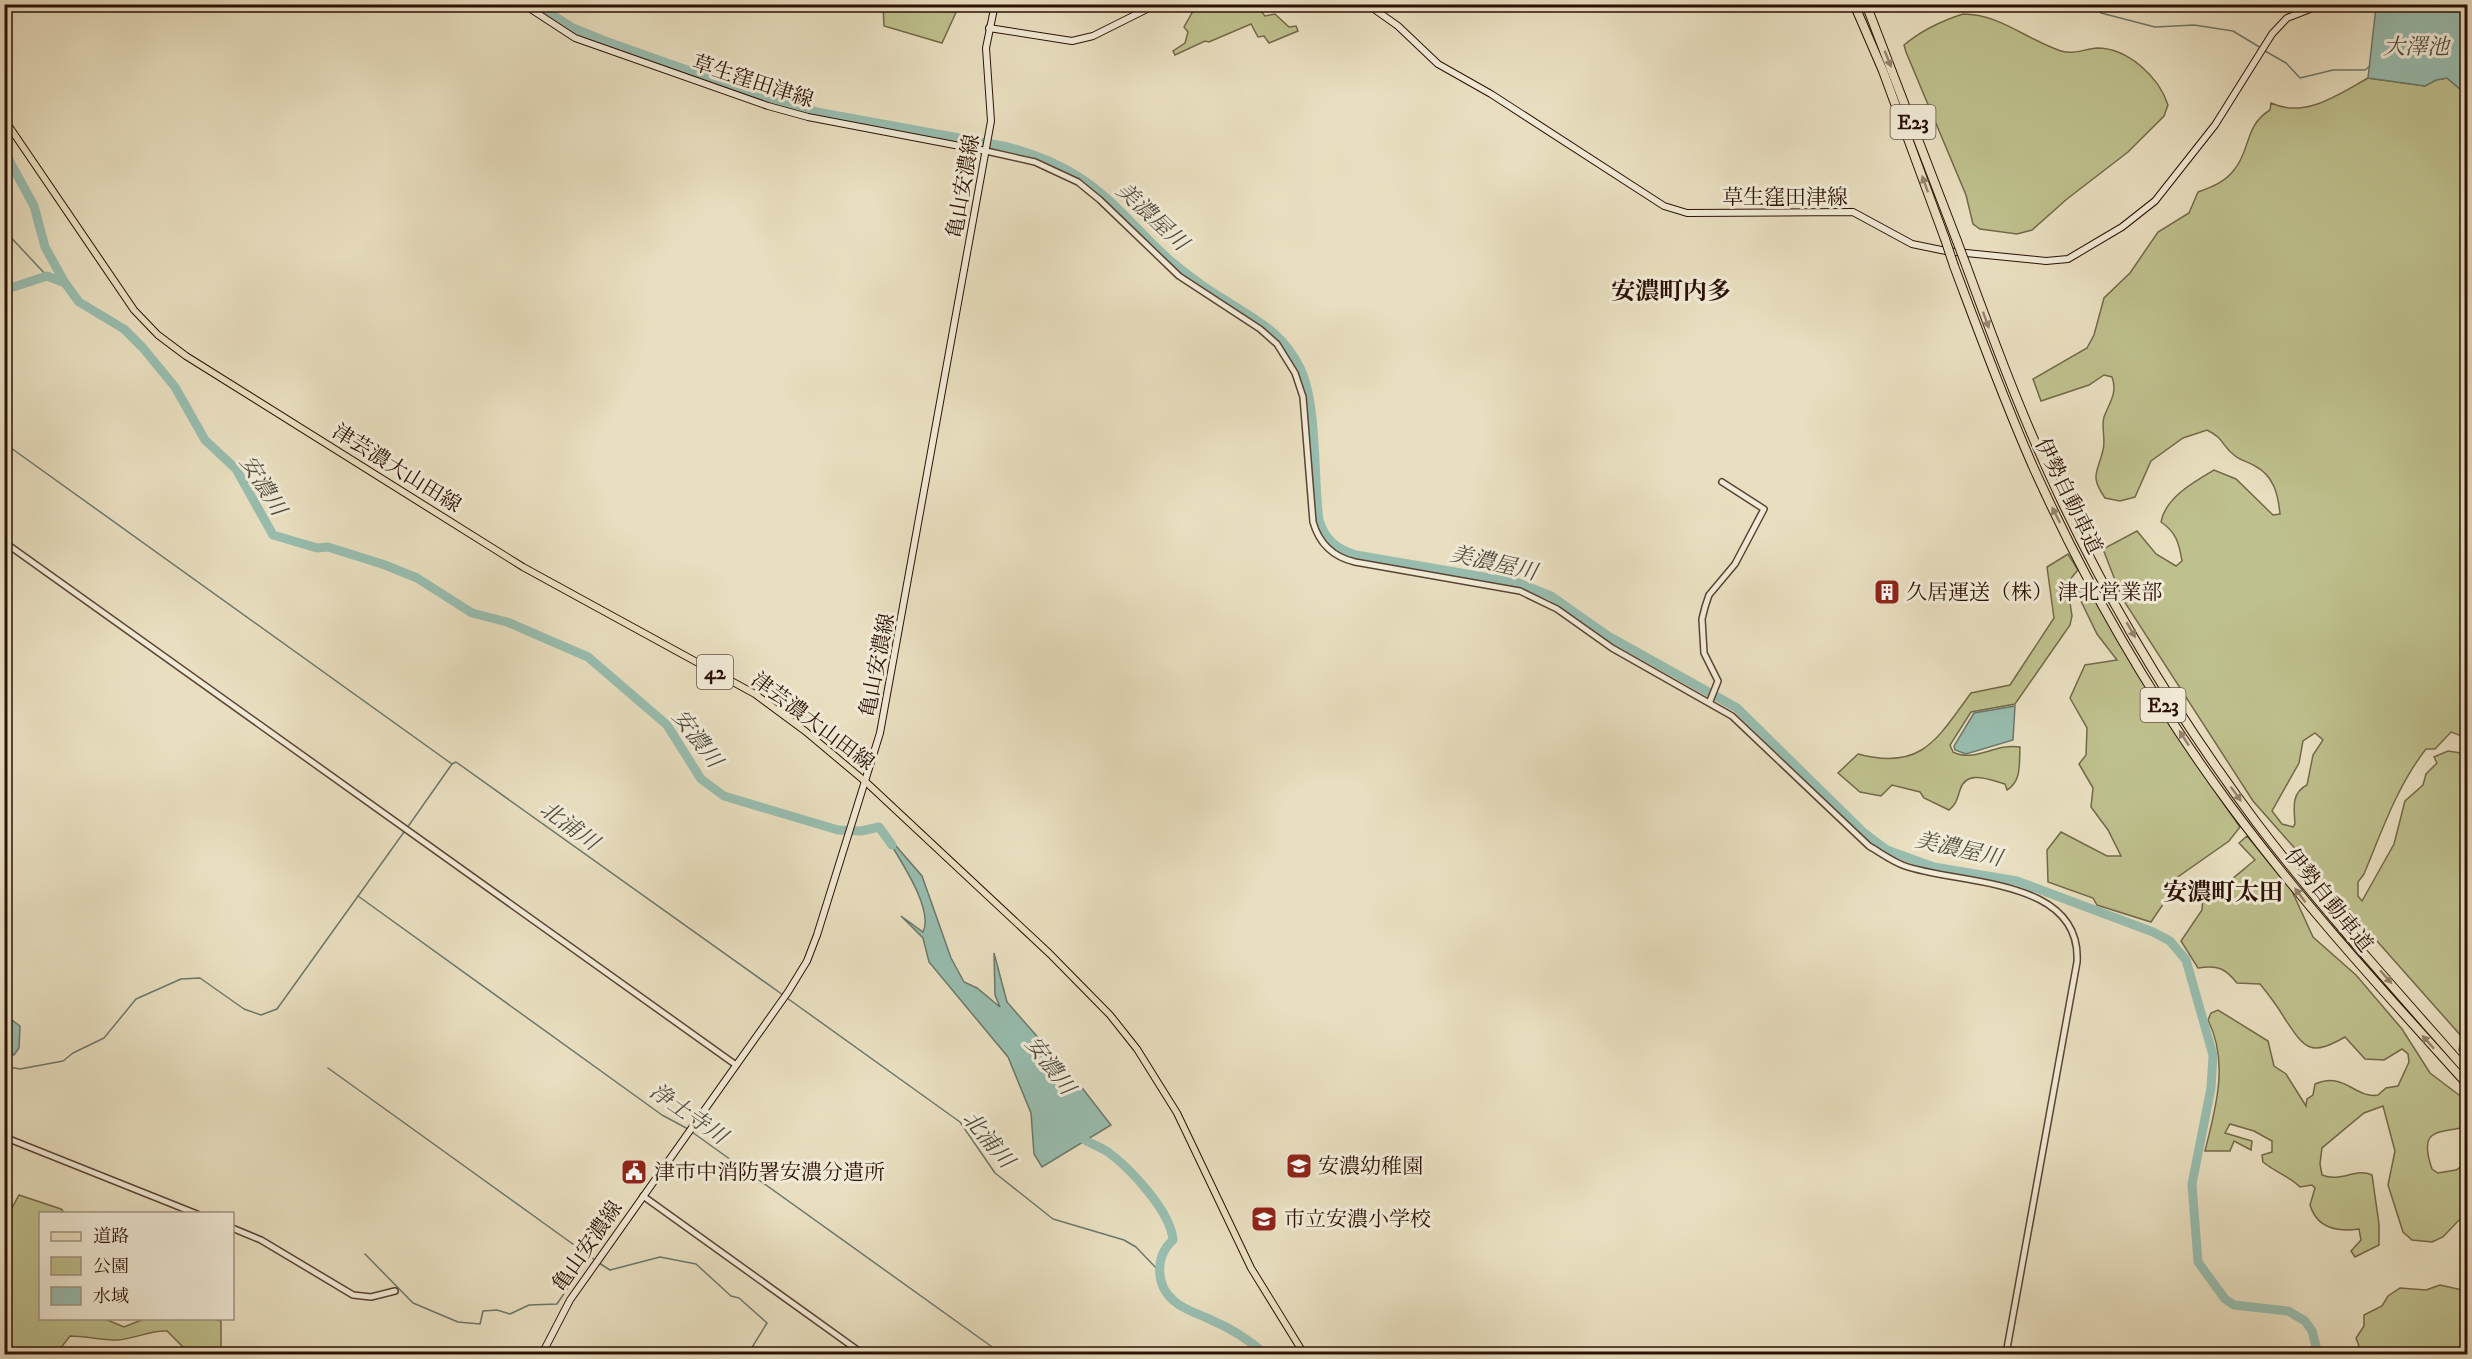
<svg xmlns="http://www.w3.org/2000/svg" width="2472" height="1359" font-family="'IM FELL DW Pica','Noto Serif JP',serif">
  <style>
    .green { fill: #bec08d; stroke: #746848; stroke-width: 1.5; fill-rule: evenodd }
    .water { fill: #98bdaf; stroke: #6c786b; stroke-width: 1.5 }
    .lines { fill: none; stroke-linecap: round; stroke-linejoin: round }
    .stream { stroke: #6c786b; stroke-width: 1.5 }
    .river { stroke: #98bdaf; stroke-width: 9 }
    .tertiary-casing { stroke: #5a4433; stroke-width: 8 }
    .secondary-casing { stroke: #2b1104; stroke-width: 8 }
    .primary-casing { stroke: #2b1104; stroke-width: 8 }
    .motorway-casing { stroke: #2b1104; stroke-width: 10 }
    .tertiary { stroke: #f1ead6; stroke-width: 5 }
    .secondary { stroke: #f1ead6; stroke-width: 6 }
    .primary { stroke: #e9dfc0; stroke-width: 6 }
    .motorway { stroke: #e9dfc0; stroke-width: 8 }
    .motorway-bridge-casing { stroke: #2b1104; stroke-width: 10; stroke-linecap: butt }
    .motorway-bridge { stroke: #e9dfc0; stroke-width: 8 }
    .oneway { fill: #94826b }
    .labels { text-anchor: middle; stroke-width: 6; stroke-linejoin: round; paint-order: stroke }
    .shield { fill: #f1ead6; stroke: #665243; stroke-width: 1.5 }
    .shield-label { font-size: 20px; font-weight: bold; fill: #2b1104 }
    .street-label { font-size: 21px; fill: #2b1104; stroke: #f1ead6 }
    .poi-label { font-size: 21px; fill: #2b1104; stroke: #f1ead6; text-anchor: start }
    .water-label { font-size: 22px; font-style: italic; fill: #514d40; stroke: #f1ead6 }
    .quarter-label { font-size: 24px; font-weight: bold; fill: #2b1104; stroke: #f1ead6 }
  </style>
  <rect width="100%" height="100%" fill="#e9dfc0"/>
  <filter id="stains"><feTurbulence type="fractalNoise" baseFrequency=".00333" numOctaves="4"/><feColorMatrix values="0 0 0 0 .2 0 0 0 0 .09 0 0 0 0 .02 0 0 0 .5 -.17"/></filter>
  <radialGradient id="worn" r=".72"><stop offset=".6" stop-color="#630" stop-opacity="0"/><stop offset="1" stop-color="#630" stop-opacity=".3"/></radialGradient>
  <g class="green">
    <polygon points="1197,4 1246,10 1256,5 1265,16 1275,14 1289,27 1296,26 1298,31 1269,43 1264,36 1258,37 1251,24 1209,42 1205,41 1175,55 1173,51 1185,43 1188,32 1184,27"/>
    <polygon points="950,5 958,8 942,43 884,26 883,5"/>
    <path d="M1963 14C2000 14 2027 40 2061 51 2073 55 2085 49 2097 48 2128 48 2159 77 2168 105L2164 116 2128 152 2067 199 2032 230 2017 234 1980 229 1973 224 1966 195 1906 52 1904 45C1922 30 1941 21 1963 14Z"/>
    <path d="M2368 78 2425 86 2436 80 2447 78 2467 95V752L2465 737 2451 732 2435 749H2426C2397 786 2382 831 2364 874L2358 882V896L2362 901 2394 844 2405 801 2423 785 2426 774 2437 763 2434 757 2448 751 2467 754V1059L2459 1050 2462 1037 2253 801 2122 598 2103 549 2137 531 2156 554 2176 566 2182 561C2179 543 2176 532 2161 522 2165 498 2195 481 2214 470L2236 479 2273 515 2280 514C2278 494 2274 476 2255 466 2249 462 2239 460 2234 455 2221 445 2225 439 2207 430L2183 438 2151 461 2135 497 2120 501 2105 498C2089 475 2098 473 2103 450 2106 440 2101 427 2104 417 2109 403 2118 393 2112 377L2104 375 2089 385 2041 401 2033 379 2087 348 2094 335 2104 298 2130 273 2158 232 2189 213 2198 192C2212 187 2225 182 2234 170 2251 150 2244 126 2270 110L2271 103C2305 119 2339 94 2368 78ZM2315 733 2323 740 2313 755 2307 785C2291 793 2294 808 2295 824L2293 827 2282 824 2272 811 2299 763 2303 741Z"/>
    <path d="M2068 554 2078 570 2067 583 2072 616 2070 625 2015 704 1971 712 1950 745 1953 752C1975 763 1994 743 2020 747 2019 763 2022 781 2007 790L2005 784C1990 780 1966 769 1960 790 1957 799 1957 803 1949 810L1924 798 1920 792 1892 785 1881 796 1860 792 1838 773 1858 754C1922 771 1937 739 1971 693L2010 685 2054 618 2047 567Z"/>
    <path d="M2087 582C2133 667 2184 748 2240 827L2229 841 2175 879 2168 897 2151 922 2097 905 2093 898 2048 882 2047 850 2061 832 2107 856H2121L2108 830 2091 807 2093 788 2079 764 2086 755 2087 728 2070 698 2085 665 2117 660 2097 634 2077 593Z"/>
    <path d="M2247 836 2291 889 2313 937 2356 975 2402 1029 2430 1073 2467 1101V1127C2437 1133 2418 1128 2432 1169L2438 1173 2456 1170 2465 1164 2468 1168 2467 1215 2458 1221 2443 1237 2432 1242 2412 1240 2403 1232 2388 1185 2395 1151 2383 1106 2364 1113 2322 1148 2320 1164 2322 1175C2342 1183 2355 1167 2372 1175L2379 1224V1245L2355 1257 2351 1251 2361 1240 2359 1229C2338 1232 2317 1229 2310 1205L2315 1188 2312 1185 2300 1187C2289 1176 2275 1172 2263 1162L2262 1155 2272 1152V1141L2254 1131 2230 1124 2225 1133 2252 1141 2251 1150 2234 1141 2230 1151H2205C2216 1107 2229 1062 2208 1020L2211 1013 2218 1010 2268 1041 2274 1066 2286 1074 2306 1106 2307 1099 2313 1095 2315 1084C2345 1071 2355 1099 2378 1095L2386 1088 2398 1086 2409 1062 2408 1054 2402 1049 2384 1060 2365 1059 2345 1037C2310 1057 2305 1049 2285 1019 2278 1007 2269 995 2260 984L2237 983C2225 968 2218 965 2198 968L2181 941 2202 910 2203 897C2220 891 2240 872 2255 860L2239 843Z"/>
    <path d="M19 1195 61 1209 65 1213 40 1214V1318L105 1319 124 1327 144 1319H214L221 1321V1350L216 1354H190L167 1331C150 1330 135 1339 117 1340 101 1340 85 1336 70 1336L56 1354H5V1221Z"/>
    <polygon points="2440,1285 2467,1291 2467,1354 2362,1354 2356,1338 2364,1326 2364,1315 2382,1306 2388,1296 2400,1288 2426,1290"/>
  </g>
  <g class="water">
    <polygon points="2376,7 2444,8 2467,13 2467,95 2447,78 2436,80 2425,86 2368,78"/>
    <polygon points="2015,706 2013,740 1966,754 1955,750 1954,746 1974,713"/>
    <path d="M883 831 922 876 951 958 964 982 977 988 1000 1007 995 995 994 953 1007 1002 1083 1089 1111 1125 1042 1167 1034 1154 1031 1113 1008 1057 929 962 923 938 901 916 923 932C935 908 895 853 883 831Z"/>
    <polygon points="8,1017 20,1026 19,1048 14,1055 5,1050 5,1020"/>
  </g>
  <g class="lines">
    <g class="stream">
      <polyline points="2089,4 2101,13 2155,27 2194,25 2233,31 2261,48"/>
      <polyline points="2265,51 2286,63 2300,78 2333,70 2365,70 2370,66"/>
      <polyline points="4,230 47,276"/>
      <polyline points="4,443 452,764 456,762 783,995"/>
      <polyline points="407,828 452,764"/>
      <polyline points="358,896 662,1115 688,1129"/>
      <polyline points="787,998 960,1122 995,1173 1053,1219 1124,1240 1136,1247 1159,1271"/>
      <polyline points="4,1066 20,1069 63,1061 73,1053 104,1038 136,999 181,979 200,978 244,1009 261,1015 277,1009 404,832"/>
      <polyline points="328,1068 595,1260"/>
      <polyline points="692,1132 1002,1354"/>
      <polyline points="365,1254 413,1303 458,1322 480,1324 483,1311 497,1310 510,1314 529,1305 557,1304 589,1256"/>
      <polyline points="599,1263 610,1270 660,1257 696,1264 731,1296 739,1298 767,1323 748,1354"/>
    </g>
    <g class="river">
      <path d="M535 4 573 28 605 41 772 100 822 113 1008 147C1034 154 1057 163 1079 177 1115 200 1140 235 1173 263 1190 277 1209 291 1228 302 1258 321 1284 334 1300 368 1318 405 1313 478 1319 520 1325 540 1337 549 1356 555L1519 583 1551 596 1608 636 1737 708 1863 832 1887 850 1934 867 2017 881 2153 932 2170 941 2186 960 2213 1055 2211 1088 2192 1184 2198 1262 2225 1299 2234 1305 2288 1311 2305 1321 2312 1331 2318 1354"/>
      <polyline points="4,151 34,206 45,247 65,283 79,302 124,329 143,348 175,387 205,440 236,469 273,535 317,548 328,547 385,565 417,578 472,613 507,622 588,657 667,725 701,779 724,796 838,830 861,831 879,827 892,845"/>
      <polyline points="4,290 47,276 65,283"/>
      <path d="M1076 1134C1086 1143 1098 1145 1108 1152 1131 1169 1171 1212 1173 1240 1155 1256 1155 1285 1174 1301 1184 1310 1199 1314 1211 1320 1231 1328 1249 1340 1265 1354"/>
    </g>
    <g class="tertiary-casing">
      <g id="tertiary">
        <path d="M986 151 1035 162 1078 182 1100 200 1179 276 1260 329 1277 344 1295 373 1303 397 1313 522C1319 543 1333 557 1355 562L1520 591 1557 609 1612 648 1732 716 1869 846C1881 853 1893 862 1905 866 1959 885 2082 877 2077 962L2006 1354"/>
        <polyline points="4,542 736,1065"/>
        <polyline points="1710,701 1718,681 1704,653 1702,619 1705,607 1709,595 1735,564 1764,509 1722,482"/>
        <polyline points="4,1137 197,1214"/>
        <polyline points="643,1196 863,1354"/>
        <polyline points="232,1228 261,1240 353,1295 371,1297 395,1291"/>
      </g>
    </g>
    <g class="secondary-casing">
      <g id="secondary">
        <polyline points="523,4 575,38 768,106 808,117 986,151"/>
        <polyline points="1367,4 1398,26 1438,64 1491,94 1664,206 1687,213 1853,212 1912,244 1946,251 2046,261 2068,259 2122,227 2155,201 2215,125 2272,34 2287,18 2323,4"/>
        <polyline points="989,28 1072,41 1093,36 1157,4"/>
        <polyline points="542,1354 570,1300 788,992 807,961 817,935 880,733 991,121 986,48 995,4"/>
      </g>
    </g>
    <g class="primary-casing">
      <polyline id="primary" points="4,119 134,310 158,335 186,356 523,567 755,694 805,731 867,783 1050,954 1110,1015 1137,1049 1177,1113 1251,1268 1304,1354"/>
    </g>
    <g class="motorway-casing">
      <g id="motorway">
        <polyline points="1854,4 1883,71 1945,239"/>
        <polyline points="1866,4 1957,241"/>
        <path d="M1966 265C1991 333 2016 401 2046 467 2102 592 2174 712 2256 822 2322 909 2396 990 2468 1072"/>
        <path d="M1954 266C1980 335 2005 404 2035 471 2088 588 2154 702 2230 805 2303 904 2386 994 2468 1085"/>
      </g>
    </g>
    <use href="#tertiary" class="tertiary"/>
    <use href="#secondary" class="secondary"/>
    <use href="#primary" class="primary"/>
    <use href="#motorway" class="motorway"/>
    <g class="motorway-bridge-casing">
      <g id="motorway-bridge">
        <polyline points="1945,239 1954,266"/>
        <polyline points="1957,241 1966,265"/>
      </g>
    </g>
    <use href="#motorway-bridge" class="motorway-bridge"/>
  </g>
  <defs><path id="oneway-solid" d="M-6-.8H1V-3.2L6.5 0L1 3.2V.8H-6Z" transform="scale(1.5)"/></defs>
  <g class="oneway">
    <use href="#oneway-solid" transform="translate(1888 59) rotate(68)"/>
    <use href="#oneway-solid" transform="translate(1925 184) rotate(-110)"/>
    <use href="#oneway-solid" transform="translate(1986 320) rotate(70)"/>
    <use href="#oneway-solid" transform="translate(2056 515) rotate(-117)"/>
    <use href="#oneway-solid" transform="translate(2131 630) rotate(60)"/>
    <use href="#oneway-solid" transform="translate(2184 738) rotate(-123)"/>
    <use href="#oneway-solid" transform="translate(2236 794) rotate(54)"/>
    <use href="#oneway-solid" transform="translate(2300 895) rotate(-127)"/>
    <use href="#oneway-solid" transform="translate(2386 977) rotate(49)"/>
    <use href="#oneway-solid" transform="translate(2428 1042) rotate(-132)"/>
  </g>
  <defs>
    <g id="building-square" transform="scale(1.35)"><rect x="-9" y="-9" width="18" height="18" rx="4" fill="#8f2418" stroke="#f1ead6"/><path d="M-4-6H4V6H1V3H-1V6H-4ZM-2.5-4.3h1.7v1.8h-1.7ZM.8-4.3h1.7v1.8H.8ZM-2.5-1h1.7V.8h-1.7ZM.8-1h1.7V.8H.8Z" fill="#fff"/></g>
    <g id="school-square" transform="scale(1.35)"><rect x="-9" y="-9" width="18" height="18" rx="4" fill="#8f2418" stroke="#f1ead6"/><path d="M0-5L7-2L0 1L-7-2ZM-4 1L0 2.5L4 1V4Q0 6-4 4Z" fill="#fff"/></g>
    <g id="civic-square" transform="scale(1.35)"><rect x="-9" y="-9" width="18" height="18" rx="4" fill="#8f2418" stroke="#f1ead6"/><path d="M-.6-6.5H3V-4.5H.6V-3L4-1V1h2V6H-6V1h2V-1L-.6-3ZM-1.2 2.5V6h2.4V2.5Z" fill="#fff"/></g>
  </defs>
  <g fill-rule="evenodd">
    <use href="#building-square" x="1887" y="592"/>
    <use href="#school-square" x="1299" y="1166"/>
    <use href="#civic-square" x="634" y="1172"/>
    <use href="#school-square" x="1264" y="1219"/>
  </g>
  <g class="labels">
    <g class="shield">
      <rect x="1890.5" y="105" width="45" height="34" rx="4.5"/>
      <rect x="697" y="655" width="36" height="34" rx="4.5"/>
      <rect x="2140.5" y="688" width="45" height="34" rx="4.5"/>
    </g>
    <g class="shield-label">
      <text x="1913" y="129">E23</text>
      <text x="715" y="679">42</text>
      <text x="2163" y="712">E23</text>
    </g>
    <g class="street-label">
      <text transform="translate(753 81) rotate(18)" y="7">草生窪田津線</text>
      <text transform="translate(963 186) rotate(-80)" y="7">亀山安濃線</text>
      <text x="1785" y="204">草生窪田津線</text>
      <text transform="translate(397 468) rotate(32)" y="7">津芸濃大山田線</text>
      <text transform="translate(2069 496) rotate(64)" y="7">伊勢自動車道</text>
      <text transform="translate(877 665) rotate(-79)" y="7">亀山安濃線</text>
      <text transform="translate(813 721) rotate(37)" y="7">津芸濃大山田線</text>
      <text transform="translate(2329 900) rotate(51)" y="7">伊勢自動車道</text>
      <text transform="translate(587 1246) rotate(-55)" y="7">亀山安濃線</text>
    </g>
    <g class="poi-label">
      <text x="1906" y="599">久居運送（株） 津北営業部</text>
      <text x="1318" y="1173">安濃幼稚園</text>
      <text x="654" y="1179">津市中消防署安濃分遣所</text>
      <text x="1284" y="1226">市立安濃小学校</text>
    </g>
    <g class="water-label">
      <text x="2416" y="54">大澤池</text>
      <text transform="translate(1153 216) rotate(43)" y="8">美濃屋川</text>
      <text transform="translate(264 485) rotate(58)" y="8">安濃川</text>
      <text transform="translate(1494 562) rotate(13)" y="8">美濃屋川</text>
      <text transform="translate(698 738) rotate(53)" y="8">安濃川</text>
      <text transform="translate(570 825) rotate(36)" y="8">北浦川</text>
      <text transform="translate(1959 848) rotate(13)" y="8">美濃屋川</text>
      <text transform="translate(1051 1065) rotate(53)" y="8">安濃川</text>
      <text transform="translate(689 1113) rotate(35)" y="8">浄土寺川</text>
      <text transform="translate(989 1139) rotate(50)" y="8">北浦川</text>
    </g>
    <g class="quarter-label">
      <text x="1671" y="299">安濃町内多</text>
      <text x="2223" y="900">安濃町太田</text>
    </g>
  </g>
  <rect width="2472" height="1359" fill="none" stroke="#e9dfc0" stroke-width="24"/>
  <rect x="6" y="6" width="2460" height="1347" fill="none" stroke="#2b1104" stroke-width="3"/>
  <rect x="12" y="12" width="2448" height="1335" fill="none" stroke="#2b1104" stroke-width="1.5"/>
  <rect x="39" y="1212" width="195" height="108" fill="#f1ead6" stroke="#a29382" stroke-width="1.5"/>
  <rect x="51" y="1232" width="30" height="9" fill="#e9dfc0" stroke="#a29382" stroke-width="1.5"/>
  <text x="93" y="1242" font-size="18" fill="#2b1104">道路</text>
  <rect x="51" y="1257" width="30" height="18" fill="#bec08d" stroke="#a29382" stroke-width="1.5"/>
  <text x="93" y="1272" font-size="18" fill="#2b1104">公園</text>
  <rect x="51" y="1287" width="30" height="18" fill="#98bdaf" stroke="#a29382" stroke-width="1.5"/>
  <text x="93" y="1302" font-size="18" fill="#2b1104">水域</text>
  <rect width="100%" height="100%" filter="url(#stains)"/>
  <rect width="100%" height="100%" fill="url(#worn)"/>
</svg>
